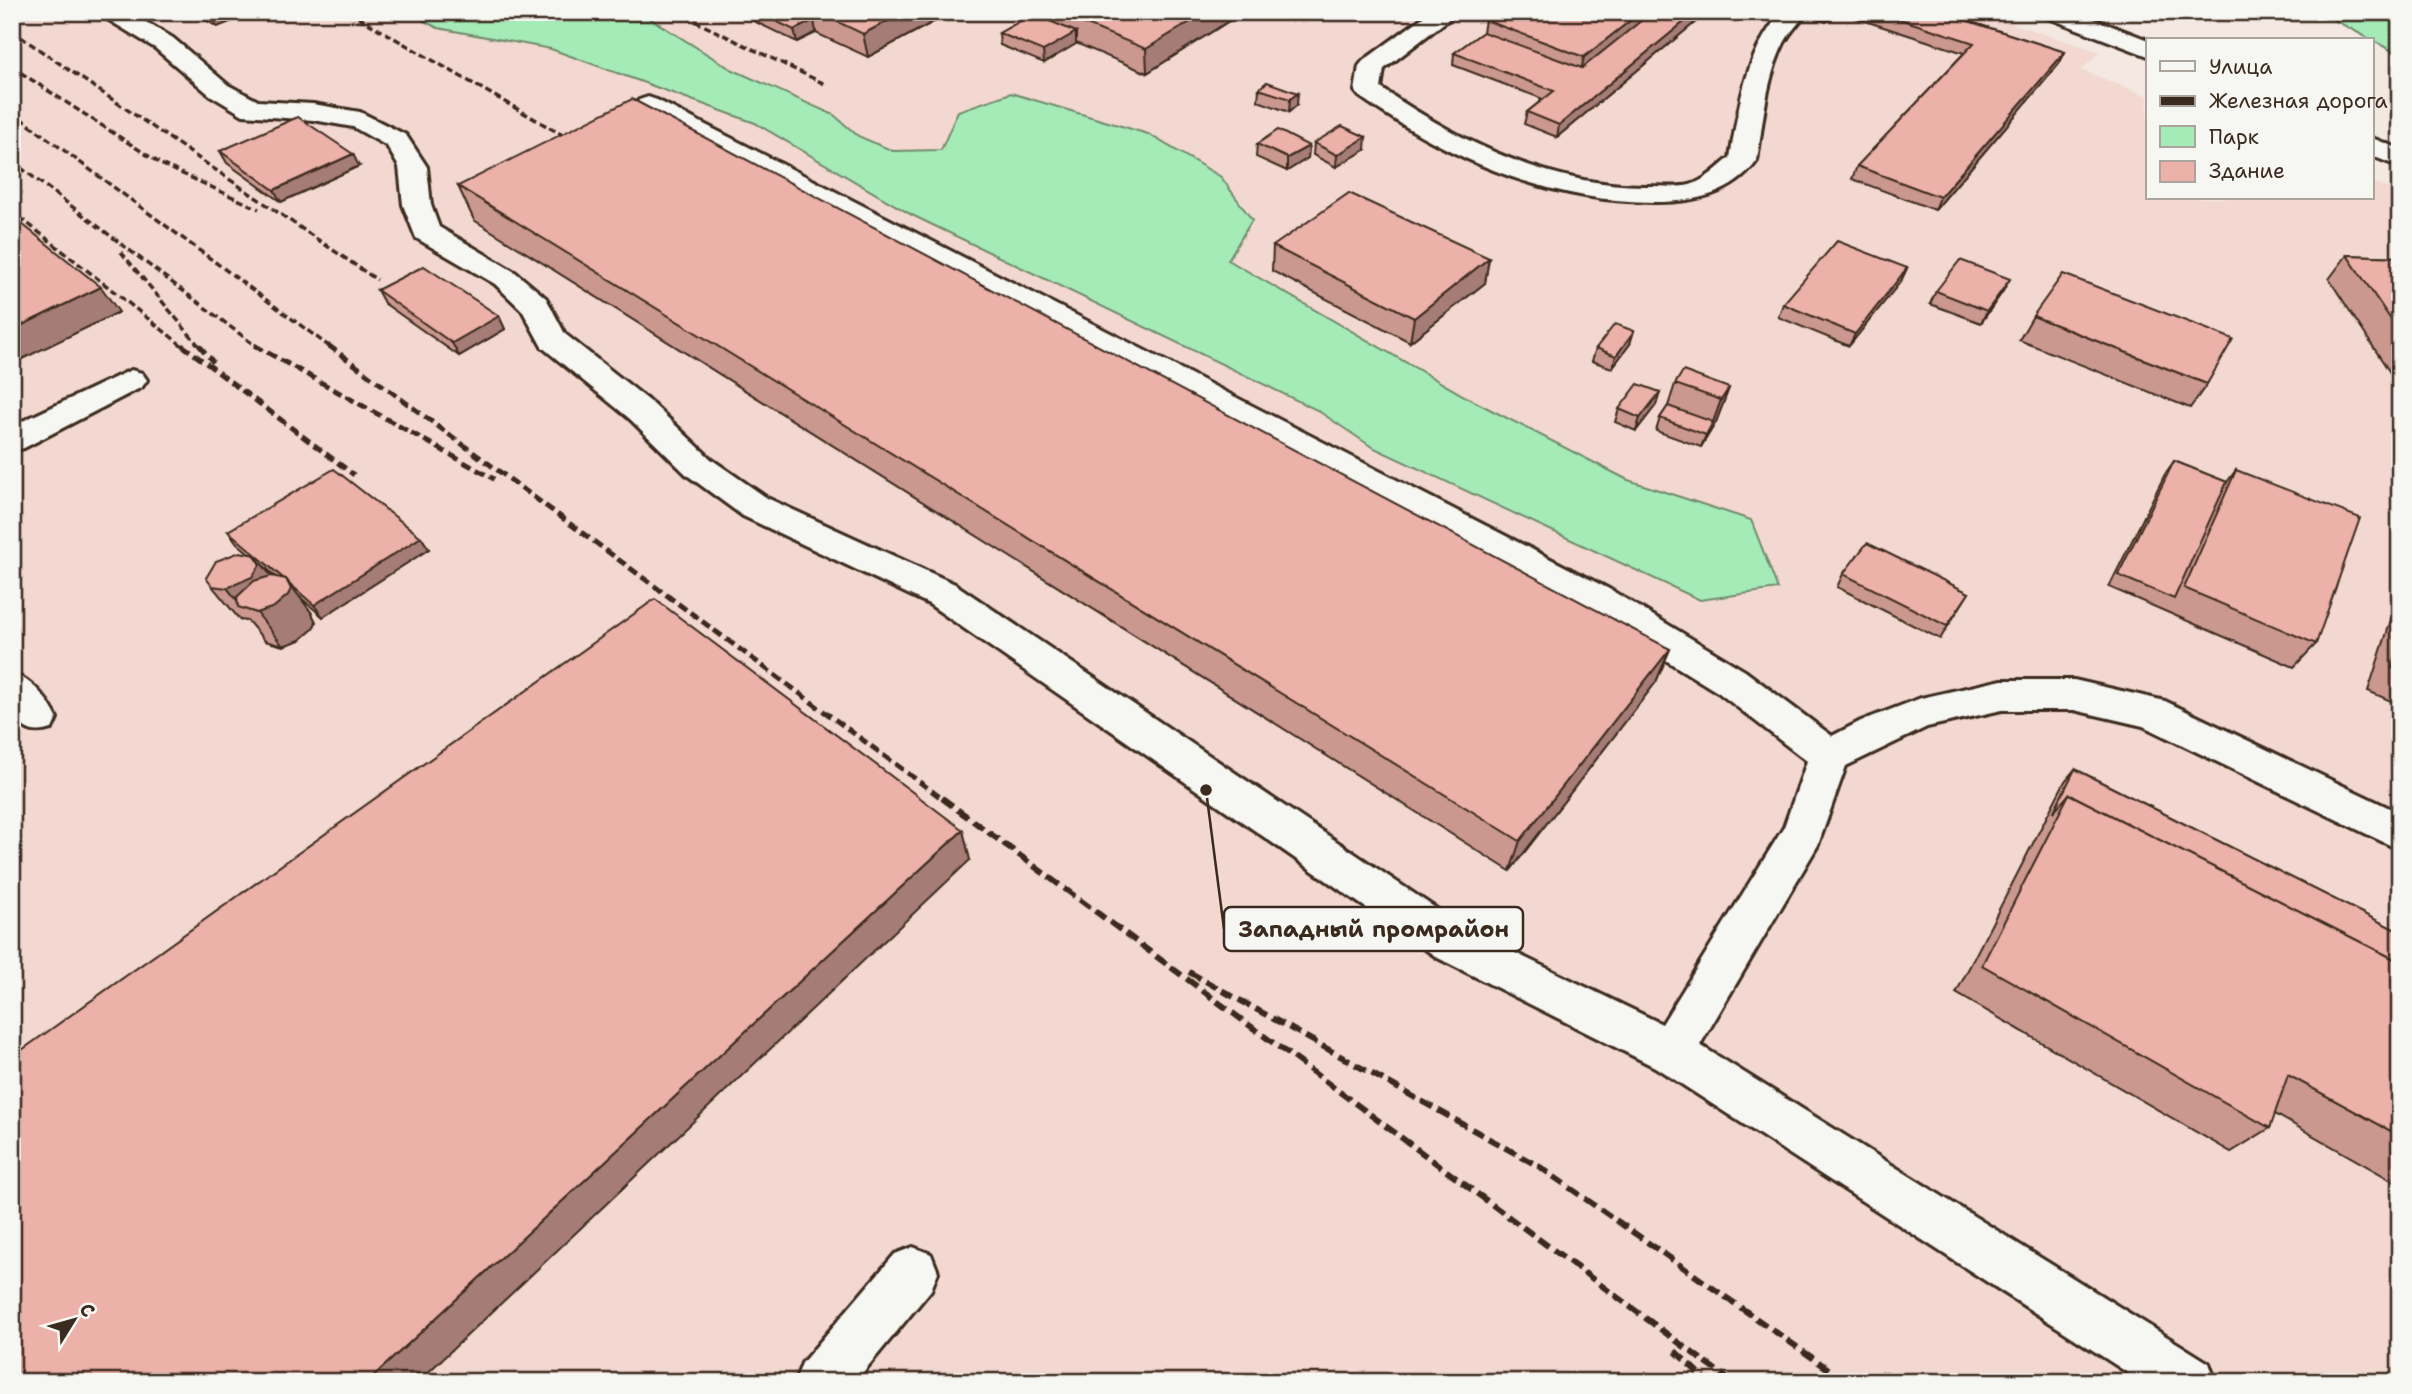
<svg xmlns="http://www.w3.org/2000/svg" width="2412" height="1394" font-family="'Shantell Sans',sans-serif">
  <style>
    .built { fill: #f2d8d1 }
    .green { fill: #a5ebb8; stroke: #708a6b; stroke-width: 2 }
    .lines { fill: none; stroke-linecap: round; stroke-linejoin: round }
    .minor-casing { stroke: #3b2a1e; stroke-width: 6 }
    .minor { fill: #f6f6f2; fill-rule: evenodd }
    .rail-far2 { stroke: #3b2a1e; stroke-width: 3.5; stroke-dasharray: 7 3.5; stroke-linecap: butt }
    .rail-far1 { stroke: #3b2a1e; stroke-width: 5; stroke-dasharray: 10 5; stroke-linecap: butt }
    .rail { stroke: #3b2a1e; stroke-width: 6; stroke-dasharray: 13 6; stroke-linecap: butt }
    .wall { fill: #cb9890; stroke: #3b2a1e; stroke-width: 2; fill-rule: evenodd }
    .shaded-wall { fill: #a57c76; stroke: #3b2a1e; stroke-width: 2 }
    .building { fill: #ecb1a8; stroke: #3b2a1e; stroke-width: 2 }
    .leader { fill: none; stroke: #3b2a1e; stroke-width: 2.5 }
    .callout-dot { fill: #3b2a1e; stroke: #f6f6f2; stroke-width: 2.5 }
    .callout { fill: #f6f6f2; stroke: #3b2a1e; stroke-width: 2.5 }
    .callout-label { font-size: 23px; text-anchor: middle; font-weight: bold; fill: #3b2a1e }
  </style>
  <rect width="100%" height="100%" fill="#f4e8e3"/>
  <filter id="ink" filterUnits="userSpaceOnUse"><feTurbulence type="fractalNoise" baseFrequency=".0143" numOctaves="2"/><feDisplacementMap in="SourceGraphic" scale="14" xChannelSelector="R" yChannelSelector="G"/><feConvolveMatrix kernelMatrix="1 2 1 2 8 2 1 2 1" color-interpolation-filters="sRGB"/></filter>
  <g filter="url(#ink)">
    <polygon class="built" points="12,12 1976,12 2100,52 2081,70 2148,96 2148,198 2372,198 2372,182 2400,193 2400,1382 12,1382"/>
    <g class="green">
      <polygon points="406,12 633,12 646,16 731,69 834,115 858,136 893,151 941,150 958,111 1011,93 1148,134 1221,177 1252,220 1228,260 1468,398 1628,480 1751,520 1778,589 1700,600 1372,447 1317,410 912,215 755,123 551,49 438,28"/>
      <polygon points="2319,12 2400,12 2400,55"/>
    </g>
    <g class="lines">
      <g class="minor-casing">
        <g id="minor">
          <polygon points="100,12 129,12 173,38 228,85 258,101 313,104 360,112 406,135 427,167 431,205 439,227 515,272 546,298 565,334 652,403 711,459 767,498 955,584 1468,930 1662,1024 1784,827 1807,761 1719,693 1583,609 639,110 635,105 639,100 648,97 657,100 1609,589 1745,671 1832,736 1861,721 1921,698 2002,680 2074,680 2165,701 2400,813 2400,850 2143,726 2074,710 2002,710 1927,727 1846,766 1818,845 1700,1045 2209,1363 2216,1382 2142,1382 1655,1067 1438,958 929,604 743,516 687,475 630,419 542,347 522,310 495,284 416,238 403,205 399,167 387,146 353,127 313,120 243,115 210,95 155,48 104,17"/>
          <path d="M1430 12H1458L1384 69 1381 88C1460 142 1551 187 1648 186 1661 186 1678 188 1690 185 1705 181 1718 167 1730 158 1739 106 1745 53 1782 12H1807C1799 23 1790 32 1784 43 1766 79 1763 122 1757 161 1733 194 1695 202 1657 202 1548 203 1447 158 1359 96L1355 91 1359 66 1363 61Z"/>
          <polygon points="2042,12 2076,12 2148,40 2148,56 2046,17"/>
          <polygon points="2372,138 2400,149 2400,167 2372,156"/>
          <polygon points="131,370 142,373 147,380 142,387 24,448 12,451 12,426"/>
          <path d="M12 673C32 680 48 699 57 718L52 729C32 735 25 730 12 715Z"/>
          <polygon points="913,1247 931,1254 938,1272 931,1290 855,1382 795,1382 802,1363 895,1254"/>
        </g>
      </g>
      <use href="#minor" class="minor"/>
      <g class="rail-far2">
        <polyline points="349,12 578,144"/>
        <polyline points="676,12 827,85"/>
        <polyline points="12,31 377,280"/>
        <polyline points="12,67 161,164 259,209"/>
        <polyline points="12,112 330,347"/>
        <polyline points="12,161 257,347"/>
        <polyline points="12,211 184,347"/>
        <polyline points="121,252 200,347"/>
      </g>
      <g class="rail-far1">
        <polyline points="182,345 354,475"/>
        <polyline points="199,345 213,362"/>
        <polyline points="254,345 494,479"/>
        <polyline points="328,345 944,800"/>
      </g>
      <g class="rail">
        <polyline points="942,798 1732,1382"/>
        <polyline points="1189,972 1540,1167 1847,1382"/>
        <polyline points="1675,1351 1708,1382"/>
      </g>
    </g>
    <g class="wall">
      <polygon points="193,12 256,12 217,27"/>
      <polygon points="735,12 952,12 868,57 816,33 797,42"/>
      <polygon points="1033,12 1243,12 1147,73 1076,43 1044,63 1000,45 999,33 1033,14"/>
      <polygon points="1797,12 1940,12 2065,52 2059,64 1935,210 1852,179 1857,166 1964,53 1837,12 1826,22"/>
      <polygon points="1485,20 1698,20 1557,137 1524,124 1527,112 1543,99 1453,65 1454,53 1483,32"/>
      <polygon points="1267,82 1297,105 1289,112 1258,101 1259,89"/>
      <polygon points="1314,143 1365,150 1336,167 1313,155"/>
      <polygon points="1257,144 1309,146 1308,158 1287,171 1256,157"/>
      <polygon points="220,151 359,166 281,202 227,163"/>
      <polygon points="458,186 1670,649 1656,682 1510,871 474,220"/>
      <polygon points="1273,246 1489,258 1485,283 1410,342 1272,271"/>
      <polygon points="2347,255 2400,257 2400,388 2329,279"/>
      <polygon points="1907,268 1901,281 1849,346 1778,317 1783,304"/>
      <polygon points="377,290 499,316 505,329 459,356 384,303"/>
      <polygon points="1936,291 2003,291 1981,323 1930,304"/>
      <polygon points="2033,316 2207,384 2190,408 2019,340"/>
      <polygon points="1630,344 1612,368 1592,361 1596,348"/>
      <polygon points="1675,384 1729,388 1716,422 1701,447 1656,431 1660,418 1668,406"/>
      <polygon points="1660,392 1656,405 1636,431 1615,422 1619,409"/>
      <polygon points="2174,461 2227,482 2236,470 2316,644 2294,667 2109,587 2165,474"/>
      <path d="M228 531 421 537 429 549 323 617 300 597 311 612 316 622 313 629 300 640 283 646 265 641 248 621 240 620 212 586 250 554 237 543ZM263 565 276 577 271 576Z"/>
      <polygon points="1843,574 1969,593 1940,639 1837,587"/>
      <polygon points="2400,592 2400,705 2368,691"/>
      <polygon points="2075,769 2400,932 2400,1185 2275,1114 2270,1128 2231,1152 1956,993 2065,781"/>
    </g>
    <g class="shaded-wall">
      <polygon points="219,12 256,12 217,27 211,15"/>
      <polygon points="905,12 952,12 868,57 863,34"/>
      <polygon points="1206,12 1243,12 1147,73 1146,49"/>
      <polygon points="1641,12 1664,12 1579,80 1584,57"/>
      <polygon points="1696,12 1700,12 1698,20 1557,137 1559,125"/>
      <polygon points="1830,12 1837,12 1826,22"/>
      <polygon points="814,20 816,32 797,42 794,30"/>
      <polygon points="1076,32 1076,44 1044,63 1043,51"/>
      <polygon points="2065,52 2059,64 1935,210 1940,197"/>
      <polygon points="1298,93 1297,105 1289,112 1290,99"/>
      <polygon points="1366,137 1365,150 1336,167 1337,155"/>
      <polygon points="1309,146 1308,158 1287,171 1287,158"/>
      <polygon points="353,154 359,166 281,202 274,190"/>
      <polygon points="1489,258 1485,283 1410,342 1414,318"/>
      <polygon points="1907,268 1901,281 1849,346 1855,334"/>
      <polygon points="2010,279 2003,291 1981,323 1987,311"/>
      <polygon points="101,287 119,312 12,364 12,330"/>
      <polygon points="499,316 505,329 459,356 452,343"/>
      <polygon points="1634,331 1630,344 1612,368 1616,356"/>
      <polygon points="1729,388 1716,422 1701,447 1706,435 1713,422 1721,400"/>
      <polygon points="1660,392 1656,405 1636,431 1640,418"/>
      <polygon points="421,537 429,549 323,617 314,605"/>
      <polygon points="255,555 281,589 286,579 311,612 316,622 313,629 300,640 283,646 257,613 244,609 227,588"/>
      <polygon points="1670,649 1656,682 1510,871 1520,841"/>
      <polygon points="963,830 970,860 418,1382 367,1382"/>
    </g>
    <g class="building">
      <polygon points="206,12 219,12 211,15"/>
      <polygon points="757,12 796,12 814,20 794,30"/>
      <polygon points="817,12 905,12 863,34"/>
      <polygon points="1055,12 1206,12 1146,49"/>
      <polygon points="1496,12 1641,12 1584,57 1485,20"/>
      <polygon points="1652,12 1696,12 1559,125 1527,112 1554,91 1454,53 1483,32 1582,68"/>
      <polygon points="1878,12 1940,12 2065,52 1940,197 1857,166 1974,43"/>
      <polygon points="1033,14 1076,32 1043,51 999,33"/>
      <polygon points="1267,82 1298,93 1290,99 1259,89"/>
      <polygon points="632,99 1670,649 1520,841 458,186"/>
      <polygon points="298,117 353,154 274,190 220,151"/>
      <polygon points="1342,126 1366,137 1337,155 1314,143"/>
      <polygon points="1278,130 1309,146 1287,158 1257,144"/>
      <polygon points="1349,193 1489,258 1414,318 1273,246"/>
      <polygon points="12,216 101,287 12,330"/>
      <polygon points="1837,241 1907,268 1855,334 1783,304"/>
      <polygon points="2347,255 2400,257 2400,333"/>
      <polygon points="1960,260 2010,279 1987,311 1936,291"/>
      <polygon points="424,266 499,316 452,343 377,290"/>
      <polygon points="2063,274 2233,339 2207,384 2033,316"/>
      <polygon points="1615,324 1634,331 1616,356 1596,348"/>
      <polygon points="1683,371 1729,388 1721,400 1675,384"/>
      <polygon points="1638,384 1660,392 1640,418 1619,409"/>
      <polygon points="1668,406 1713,422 1706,435 1660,418"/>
      <polygon points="2174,461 2227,482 2174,599 2118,575"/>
      <polygon points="334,469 421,537 314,605 290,584 286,579 283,578 228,531"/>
      <polygon points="2236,470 2360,518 2316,644 2184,588"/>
      <polygon points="1867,543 1969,593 1947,626 1843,574"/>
      <polygon points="240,552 255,555 260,565 252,577 227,588 212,586 206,578 216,561"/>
      <polygon points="271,576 286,579 291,589 288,595 274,607 257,613 238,607 237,597 254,581"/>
      <polygon points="655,599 963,830 367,1382 12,1382 12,1057"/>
      <polygon points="2400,643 2400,671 2392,668"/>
      <polygon points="2075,769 2400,932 2400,962 2069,794 2053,813"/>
      <polygon points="2069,794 2400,962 2400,1136 2288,1075 2270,1128 1982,965"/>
    </g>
  </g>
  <path class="leader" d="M1206 790L1224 929"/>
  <circle class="callout-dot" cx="1206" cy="790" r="7"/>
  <rect class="callout" x="1224" y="907" width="299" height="44" rx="7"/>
  <g class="callout-label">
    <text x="1374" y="937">Западный промрайон</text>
  </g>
  <rect width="2412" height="1394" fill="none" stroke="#f6f6f2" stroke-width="42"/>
  <rect x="21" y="21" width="2370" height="1352" fill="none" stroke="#3b2a1e" stroke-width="2.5" filter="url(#ink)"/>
  <rect x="2146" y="38" width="228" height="161" fill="#f6f6f2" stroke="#aba49d" stroke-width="2"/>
  <rect x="2160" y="61" width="35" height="10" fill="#f6f6f2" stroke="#aba49d" stroke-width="2"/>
  <text x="2209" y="74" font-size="21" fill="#3b2a1e">Улица</text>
  <rect x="2160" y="96" width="35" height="10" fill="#3b2a1e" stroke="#aba49d" stroke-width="2"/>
  <text x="2209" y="108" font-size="21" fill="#3b2a1e">Железная дорога</text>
  <rect x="2160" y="126" width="35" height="21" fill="#a5ebb8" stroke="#aba49d" stroke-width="2"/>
  <text x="2209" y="144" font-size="21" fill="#3b2a1e">Парк</text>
  <rect x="2160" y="161" width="35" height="21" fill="#ecb1a8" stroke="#aba49d" stroke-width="2"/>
  <text x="2209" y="178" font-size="21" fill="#3b2a1e">Здание</text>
  <g transform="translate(74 1320) rotate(53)" stroke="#f6f6f2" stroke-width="5" paint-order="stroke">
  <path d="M0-5L12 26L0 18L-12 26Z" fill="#3b2a1e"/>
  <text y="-10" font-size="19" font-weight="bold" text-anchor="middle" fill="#3b2a1e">С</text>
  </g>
</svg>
